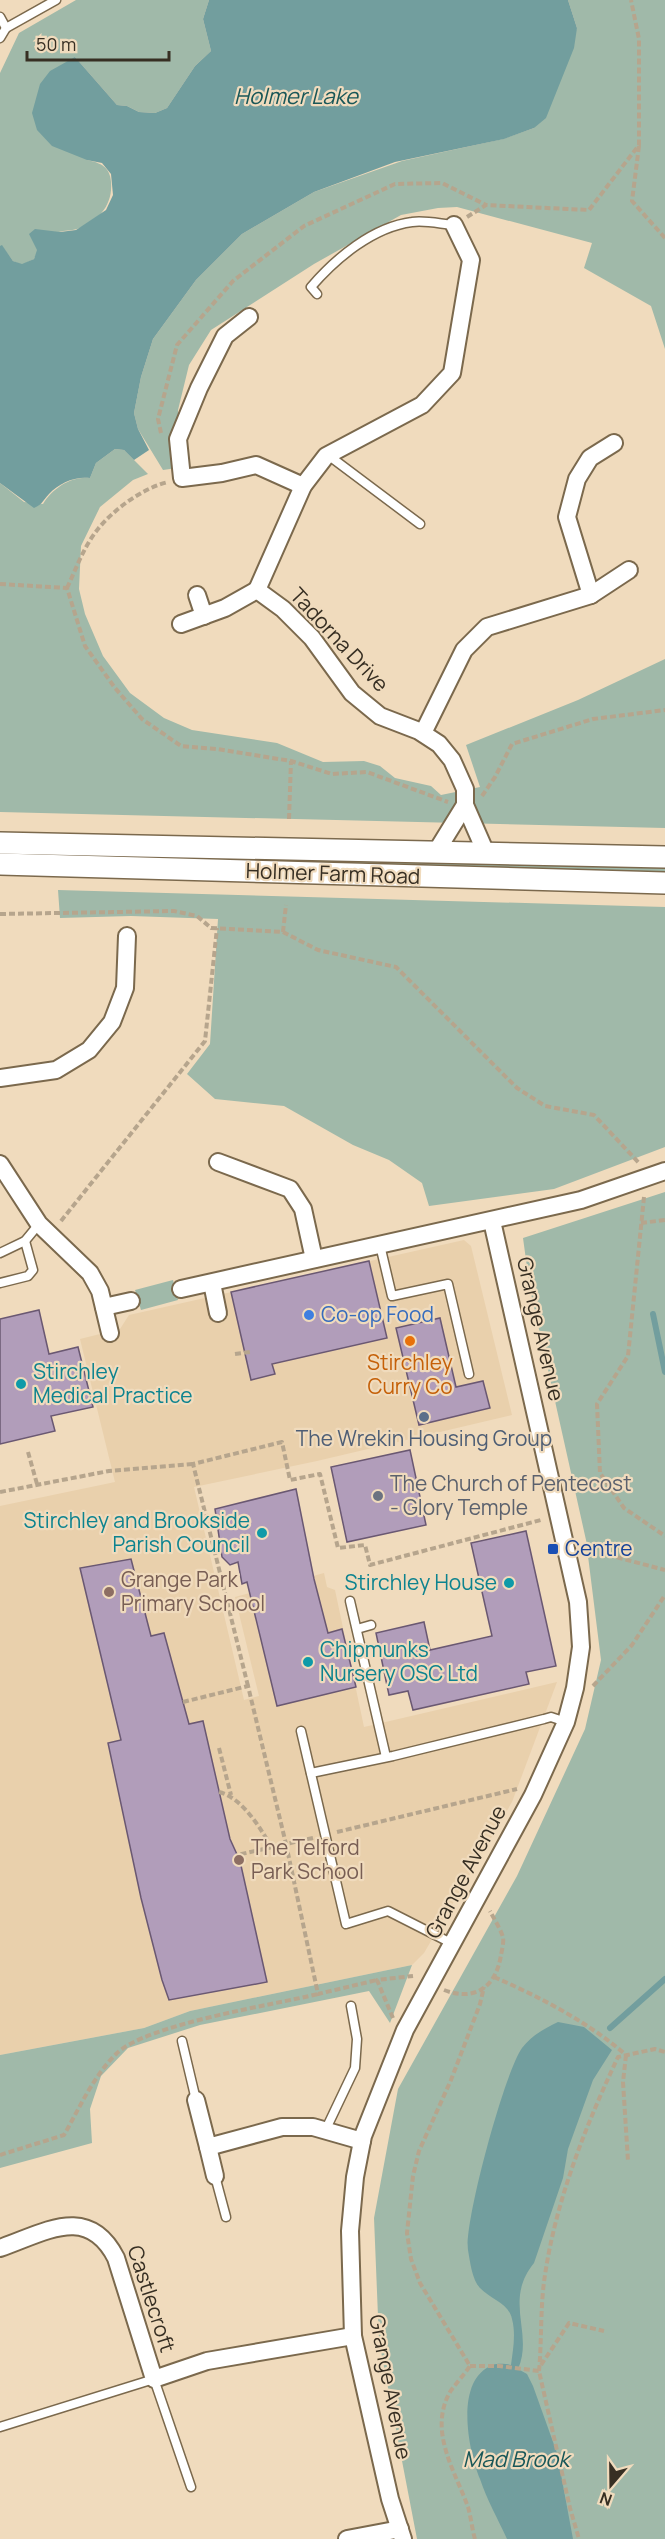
<svg xmlns="http://www.w3.org/2000/svg" width="665" height="2539" font-family="Manrope,sans-serif">
  <style>
    .built { fill: #e9d0ac }
    .green { fill: #a0b9a9 }
    .water { fill: #729e9e }
    .lines { fill: none; stroke-linecap: round; stroke-linejoin: round }
    .stream { stroke: #729e9e; stroke-width: 6 }
    .building { fill: #b19dba; stroke: #6a5872; stroke-width: 1.5 }
    .service-casing { stroke: #7b694d; stroke-width: 11 }
    .minor-casing { stroke: #7b694d; stroke-width: 20 }
    .tertiary-casing { stroke: #7b694d; stroke-width: 24 }
    .path { stroke: #b6a58d; stroke-width: 4; stroke-dasharray: 6 3; stroke-linecap: butt }
    .service { stroke: #fff; stroke-width: 8 }
    .minor { stroke: #fff; stroke-width: 16 }
    .tertiary { stroke: #fff; stroke-width: 21 }
    .shop-dot { fill: #3f7fe0; stroke: #f0dbbd; stroke-width: 2 }
    .food-dot { fill: #e8710a; stroke: #f0dbbd; stroke-width: 2 }
    .culture-dot { fill: #0f9aa8; stroke: #f0dbbd; stroke-width: 2 }
    .service-dot { fill: #5c6f8a; stroke: #f0dbbd; stroke-width: 2 }
    .worship-dot { fill: #6b7280; stroke: #f0dbbd; stroke-width: 2 }
    .transit-dot { fill: #1a4fb4; stroke: #f0dbbd; stroke-width: 2 }
    .education-dot { fill: #8d6e63; stroke: #f0dbbd; stroke-width: 2 }
    .labels { text-anchor: middle; stroke-width: 4.5; stroke-linejoin: round; paint-order: stroke }
    .street-label { font-size: 21px; fill: #372f23; stroke: #f0dbbd }
    .shop-label { font-size: 21px; fill: #366cbe; stroke: #f0dbbd; text-anchor: start }
    .food-label { font-size: 21px; fill: #c56008; stroke: #f0dbbd }
    .culture-label { font-size: 21px; fill: #0d838f; stroke: #f0dbbd; text-anchor: start }
    .service-label { font-size: 21px; fill: #4e5e75; stroke: #f0dbbd }
    .worship-label { font-size: 21px; fill: #5b616d; stroke: #f0dbbd; text-anchor: start }
    .transit-label { font-size: 21px; fill: #164399; stroke: #f0dbbd; text-anchor: start }
    .education-label { font-size: 21px; fill: #785e54; stroke: #f0dbbd; text-anchor: start }
    .water-label { font-size: 22px; font-style: italic; fill: #195758; stroke: #f0dbbd }
  </style>
  <rect width="100%" height="100%" fill="#f0dbbd"/>
  <polygon class="built" points="464,1240 471,1246 512,1415 317,1461 194,1487 244,1700 259,1696 235,1597 324,1573 327,1587 335,1590 364,1727 557,1682 512,1802 424,1953 412,1965 190,2011 144,2028 0,2055 0,1506 115,1482 80,1339 120,1329 129,1315"/>
  <g class="green">
    <path d="M76 0H209L203 19 211 51 195 66 167 108 155 113 139 112 127 106 117 105 75 57 87 160C101 163 110 167 111 182 113 205 99 221 77 229 71 231 64 230 59 232 49 238 38 248 34 259L22 265 13 261 2 246H0V73L19 33Z"/>
    <polygon points="568,0 665,0 665,349 651,306 584,268 592,243 457,207 438,208 401,215 314,264 211,330 189,365 178,410 178,439 184,467 163,470 138,429 134,413 141,377 153,339 196,280 242,234 314,192 402,161 503,139 534,128 577,28"/>
    <path d="M115 449 124 450 148 474 133 480 100 507 81 546 79 589 85 614 103 656 130 693 164 718 192 730 277 743 323 762 364 761 380 766 395 778 431 786 441 795 480 787 466 745 578 700 665 659V828L0 812V483L24 502 43 504C53 488 71 476 90 478L96 463Z"/>
    <polygon points="0,850 665,865 665,878 0,858"/>
    <polygon points="58,890 665,907 665,1147 554,1189 429,1206 422,1183 389,1160 353,1145 284,1106 215,1099 187,1074 210,1044 218,919 131,916 60,918"/>
    <polygon points="665,1192 665,2539 417,2539 379,2341 374,2218 398,2089 517,1876 585,1729 601,1660 586,1540 530,1289 523,1238"/>
    <polygon points="173,1280 178,1300 141,1310 135,1290"/>
    <polygon points="412,1965 390,2023 369,1991 200,2025 128,2048 101,2076 90,2109 92,2143 0,2168 0,2055 144,2028 190,2011"/>
  </g>
  <g class="water">
    <path d="M209 0H568L577 28 574 48 546 118 534 128 504 139 395 162 314 192 242 234 196 280 153 339 141 377 134 413 138 429 149 450 134 460 124 450 115 449 96 463 90 478C75 476 59 483 49 494 43 500 43 504 34 508L0 483V246L2 245 13 261 22 264 34 259 37 250 29 234 35 229 60 232 76 230 106 210 113 195 111 174 102 163 87 160 52 146 37 130 32 113 40 84 50 71 75 57 117 105 127 106 139 112 155 113 167 108 195 66 211 51 203 19Z"/>
    <path d="M558 2022 584 2027 612 2050 593 2080 568 2149 563 2178 534 2263C503 2301 534 2333 518 2369L527 2374 533 2386 557 2453 573 2539H507C498 2519 487 2500 480 2479 468 2450 454 2379 493 2365 498 2363 506 2364 511 2365 513 2350 516 2334 512 2319 509 2303 490 2299 480 2288 472 2280 470 2261 468 2250 464 2222 505 2071 522 2048 532 2035 544 2029 558 2022Z"/>
  </g>
  <g class="lines">
    <g class="stream">
      <polyline points="653,1314 665,1372"/>
      <polyline points="610,2028 665,1979"/>
    </g>
  </g>
  <g class="building">
    <polygon points="369,1261 387,1338 272,1364 275,1374 251,1380 231,1292"/>
    <polygon points="39,1310 49,1354 78,1347 93,1407 51,1416 55,1431 0,1444 0,1319"/>
    <polygon points="440,1318 456,1387 483,1381 490,1408 419,1425 396,1328"/>
    <polygon points="410,1450 426,1525 347,1542 331,1467"/>
    <polygon points="296,1489 314,1579 328,1633 342,1629 356,1687 277,1706 247,1582 242,1584 238,1562 230,1565 222,1557 215,1509"/>
    <polygon points="526,1531 556,1666 526,1672 529,1684 413,1710 408,1691 389,1695 376,1633 424,1622 430,1650 492,1636 471,1543"/>
    <polygon points="131,1559 151,1636 164,1633 189,1724 203,1721 230,1839 240,1861 267,1982 169,2000 162,1980 141,1898 108,1743 121,1740 80,1568"/>
  </g>
  <g class="lines">
    <g class="service-casing">
      <g id="service">
        <polyline points="0,17 6,28 0,38"/>
        <polyline points="6,28 56,0"/>
        <path d="M317 294 311 287C336 258 373 227 412 222 425 220 441 224 454 225"/>
        <polyline points="328,455 420,524"/>
        <polyline points="380,1245 392,1296 448,1284 469,1374"/>
        <polyline points="0,1253 25,1241 39,1224"/>
        <polyline points="0,1283 28,1276 33,1270 25,1241"/>
        <polyline points="350,1601 386,1757"/>
        <polyline points="357,1629 371,1625"/>
        <polyline points="301,1731 346,1924 388,1911 453,1944"/>
        <polyline points="311,1773 393,1756 544,1719 551,1717 566,1722"/>
        <polyline points="182,2041 196,2100"/>
        <polyline points="325,2131 355,2068 357,2039 351,2006"/>
        <polyline points="215,2176 226,2217"/>
        <polyline points="0,2427 154,2379 191,2487"/>
      </g>
    </g>
    <g class="minor-casing">
      <g id="minor">
        <polyline points="454,225 471,260 452,373 422,405 326,456 303,486 257,590 283,609 312,638 352,693 380,716 419,731 439,744 452,760 465,789 465,805 486,853"/>
        <polyline points="249,317 225,336 199,388 178,439 182,478 222,473 256,465 303,486"/>
        <polyline points="197,595 204,616"/>
        <polyline points="591,595 629,570"/>
        <polyline points="181,624 225,608 257,590"/>
        <polyline points="423,733 464,650 487,627 591,595 567,517 577,479 590,458 614,443"/>
        <polyline points="436,852 465,805"/>
        <polyline points="0,1078 56,1070 89,1050 112,1022 125,988 127,936"/>
        <polyline points="218,1162 290,1189 303,1209 314,1259"/>
        <polyline points="0,1164 39,1224 90,1273 100,1291 110,1333"/>
        <polyline points="212,1283 218,1313"/>
        <polyline points="181,1289 581,1200 665,1171"/>
        <polyline points="104,1307 131,1301"/>
        <polyline points="196,2100 208,2147 282,2127 313,2127 362,2141"/>
        <polyline points="208,2147 215,2176"/>
        <path d="M0 2248C44 2233 88 2203 116 2258L154 2379 207 2361 353 2336"/>
        <polyline points="347,2539 400,2529"/>
        <polyline points="403,2539 390,2499 353,2336 350,2231 355,2177 363,2136 405,2030 533,1795 566,1722 575,1688 581,1647 578,1602 492,1221"/>
      </g>
    </g>
    <g class="tertiary-casing">
      <g id="tertiary">
        <polyline points="0,843 665,857"/>
        <polyline points="0,864 665,883"/>
      </g>
    </g>
    <g class="path">
      <polyline points="639,146 632,201 665,238"/>
      <polyline points="467,217 486,205 589,210 639,145 639,39 631,0"/>
      <polyline points="161,433 158,419 177,345 233,281 304,226 395,184 442,183 486,205"/>
      <polyline points="0,584 67,588 85,646 115,688 142,719 181,746 217,749 291,761 332,774 367,772 448,802"/>
      <path d="M67 588C76 569 84 546 98 529 114 509 143 488 168 482"/>
      <polyline points="482,796 495,777 512,744 593,719 665,710"/>
      <polyline points="289,819 291,761"/>
      <polyline points="0,914 174,911 197,916 211,928 283,932 318,950 396,967 517,1088 545,1106 594,1115 639,1163"/>
      <polyline points="283,932 286,905"/>
      <polyline points="644,1197 628,1356 597,1404 600,1473 624,1508 665,1536"/>
      <polyline points="61,1221 205,1041 217,928"/>
      <polyline points="641,1223 665,1220"/>
      <polyline points="235,1354 250,1352"/>
      <polyline points="28,1452 37,1484"/>
      <polyline points="0,1492 109,1471 193,1464"/>
      <polyline points="582,1548 665,1570"/>
      <polyline points="248,1686 193,1464 282,1442 290,1480 320,1474 338,1548 365,1545 370,1565 541,1520"/>
      <polyline points="593,1686 632,1645 665,1595"/>
      <polyline points="183,1702 248,1686 286,1844 237,1855"/>
      <polyline points="219,1748 231,1795"/>
      <path d="M219 1792C241 1797 261 1828 271 1847"/>
      <polyline points="337,1832 517,1789"/>
      <polyline points="313,1838 286,1844 318,1994 377,1980"/>
      <path d="M494 1977C540 1997 588 2022 626 2055"/>
      <path d="M444 1990C475 2002 496 1987 501 1955 502 1950 504 1942 503 1937 500 1928 494 1919 490 1911"/>
      <polyline points="393,2018 377,1980 413,1976"/>
      <polyline points="626,2055 623,2082 628,2161"/>
      <path d="M0 2155 64 2135C80 2107 93 2077 116 2054 146 2024 273 2005 318 1994"/>
      <polyline points="541,2365 569,2323 604,2331"/>
      <polyline points="470,2366 499,2366 539,2371 570,2508 579,2539"/>
      <path d="M539 2371C542 2340 540 2306 545 2275 556 2200 586 2125 618 2057L655 2049 665 2052"/>
      <path d="M475 2539C472 2529 471 2517 468 2507 455 2471 428 2431 450 2392 456 2383 464 2375 470 2366L420 2283 411 2259 407 2233 413 2176 419 2151 451 2080 480 2004 484 1987"/>
    </g>
    <use href="#service" class="service"/>
    <use href="#minor" class="minor"/>
    <use href="#tertiary" class="tertiary"/>
  </g>
  <circle class="shop-dot" cx="309" cy="1315" r="6"/>
  <circle class="food-dot" cx="410" cy="1341" r="6"/>
  <g class="culture-dot">
    <circle cx="21" cy="1384" r="6"/>
    <circle cx="262" cy="1533" r="6"/>
    <circle cx="509" cy="1583" r="6"/>
    <circle cx="308" cy="1662" r="6"/>
  </g>
  <circle class="service-dot" cx="424" cy="1417" r="6"/>
  <circle class="worship-dot" cx="378" cy="1496" r="6"/>
  <rect class="transit-dot" x="547" y="1543" width="12" height="12" rx="3"/>
  <g class="education-dot">
    <circle cx="109" cy="1592" r="6"/>
    <circle cx="239" cy="1860" r="6"/>
  </g>
  <g class="labels">
    <g class="street-label">
      <text transform="translate(339 640) rotate(47)" y="7">Tadorna Drive</text>
      <text transform="translate(333 874) rotate(2)" y="7">Holmer Farm Road</text>
      <text transform="translate(540 1329) rotate(77)" y="7">Grange Avenue</text>
      <text transform="translate(466 1872) rotate(-62)" y="7">Grange Avenue</text>
      <text transform="translate(151 2299) rotate(72)" y="7">Castlecroft</text>
      <text transform="translate(390 2387) rotate(79)" y="7">Grange Avenue</text>
    </g>
    <g class="shop-label">
      <text x="321" y="1322">Co-op Food</text>
    </g>
    <g class="food-label">
      <text x="410" y="1370">Stirchley<tspan x="410" dy="24">Curry Co</tspan></text>
    </g>
    <g class="culture-label">
      <text x="33" y="1379">Stirchley<tspan x="33" dy="24">Medical Practice</tspan></text>
      <text x="250" y="1528" text-anchor="end">Stirchley and Brookside<tspan x="250" dy="24">Parish Council</tspan></text>
      <text x="497" y="1590" text-anchor="end">Stirchley House</text>
      <text x="320" y="1657">Chipmunks<tspan x="320" dy="24">Nursery OSC Ltd</tspan></text>
    </g>
    <g class="service-label">
      <text x="424" y="1446">The Wrekin Housing Group</text>
    </g>
    <g class="worship-label">
      <text x="390" y="1491">The Church of Pentecost<tspan x="390" dy="24">- Glory Temple</tspan></text>
    </g>
    <g class="transit-label">
      <text x="565" y="1556">Centre</text>
    </g>
    <g class="education-label">
      <text x="121" y="1587">Grange Park<tspan x="121" dy="24">Primary School</tspan></text>
      <text x="251" y="1855">The Telford<tspan x="251" dy="24">Park School</tspan></text>
    </g>
    <g class="water-label">
      <text x="296" y="104">Holmer Lake</text>
      <text x="516" y="2467">Mad Brook</text>
    </g>
  </g>
  <g transform="translate(611 2485) rotate(200)" stroke="#f0dbbd" stroke-width="4.5" paint-order="stroke">
  <path d="M0-4.5L10 22L0 15L-10 22Z" fill="#372f23"/>
  <text y="-9" font-size="16" font-weight="bold" text-anchor="middle" fill="#372f23">N</text>
  </g>
  <path d="M27 51v9h142v-9" fill="none" stroke="#372f23" stroke-width="3"/>
  <text x="36" y="51" font-size="18" fill="#372f23" stroke="#f0dbbd" stroke-width="4.5" paint-order="stroke">50 m</text>
</svg>
